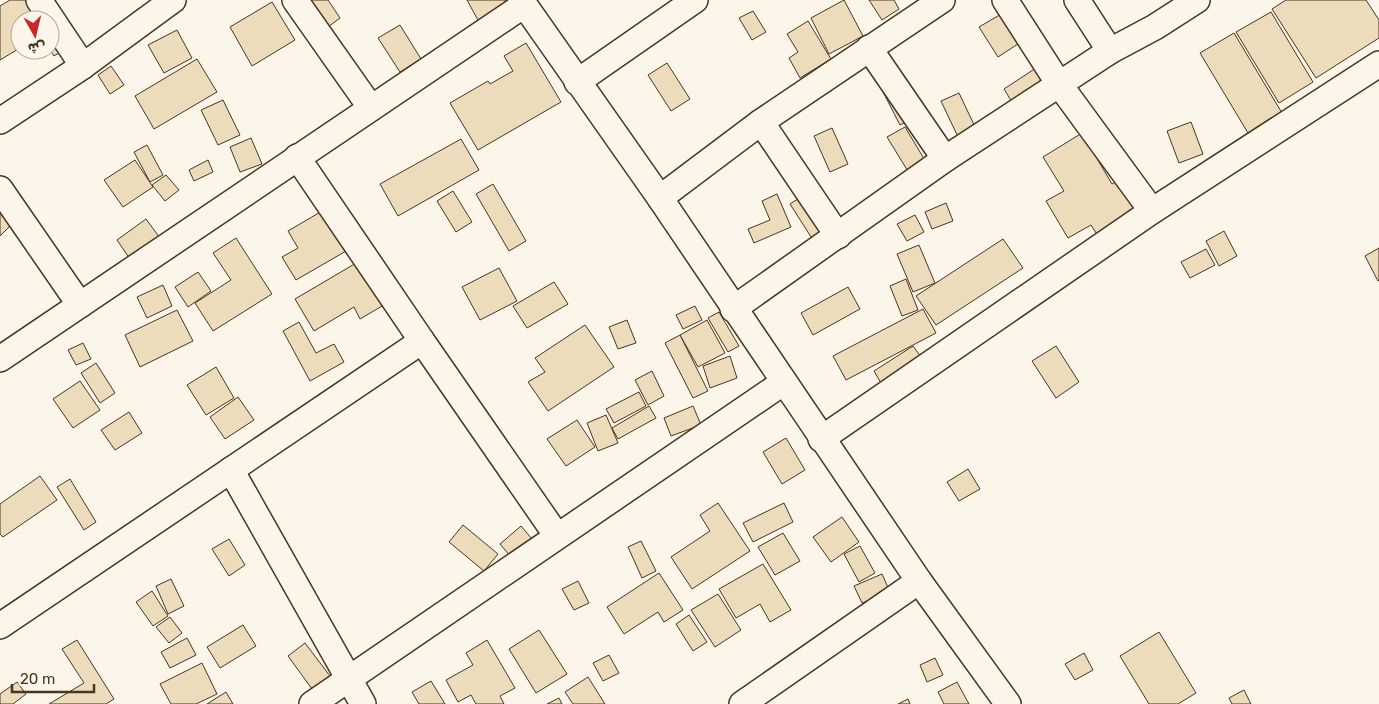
<svg xmlns="http://www.w3.org/2000/svg" width="1379" height="704" font-family="Rubik,'Noto Naskh Arabic',sans-serif">
  <style>
    .building { fill: #ecdcbc; stroke: #4a3520 }
    .lines { fill: none; stroke-linecap: round; stroke-linejoin: round }
    .minor-casing { stroke: #4a3520; stroke-width: 28 }
    .minor { stroke: #fbf6e9; stroke-width: 25 }
  </style>
  <rect width="100%" height="100%" fill="#fbf6e9"/>
  <g class="building">
    <polygon points="10,0 32,0 39,20 20,20 20,32 17,34 20,38 20,48 0,60 0,6"/>
    <polygon points="303,0 328,0 340,18 324,30"/>
    <polygon points="467,0 505,0 508,6 479,22"/>
    <polygon points="844,0 863,36 829,54 811,18"/>
    <polygon points="869,0 894,0 899,9 882,20"/>
    <polygon points="1286,0 1366,0 1379,20 1379,38 1316,78 1272,9"/>
    <polygon points="272,2 295,40 252,66 230,27"/>
    <polygon points="753,11 766,32 752,40 739,18"/>
    <polygon points="1271,12 1313,82 1279,103 1236,32"/>
    <polygon points="1003,13 1021,42 998,57 979,27"/>
    <polygon points="808,21 831,59 800,78 789,58 798,52 787,34"/>
    <polygon points="400,25 421,59 400,72 378,38"/>
    <polygon points="177,30 192,58 164,73 148,45"/>
    <polygon points="66,31 74,44 54,56 50,50 50,41"/>
    <polygon points="1234,33 1285,118 1251,138 1200,53"/>
    <polygon points="526,43 561,102 478,150 450,103 488,81 490,84 513,71 504,56"/>
    <polygon points="197,59 217,92 154,129 135,96"/>
    <polygon points="667,63 690,99 671,111 648,75"/>
    <polygon points="111,66 124,85 110,94 98,75"/>
    <polygon points="1039,66 1051,84 1015,107 1004,89"/>
    <polygon points="898,80 917,116 900,125 881,88"/>
    <polygon points="959,93 977,131 959,139 941,101"/>
    <polygon points="223,100 240,135 218,145 201,110"/>
    <polygon points="1191,122 1203,154 1179,163 1167,131"/>
    <polygon points="905,127 926,162 909,173 887,137"/>
    <polygon points="832,128 848,164 830,172 814,136"/>
    <polygon points="1082,133 1112,184 1127,175 1146,207 1098,236 1091,225 1068,238 1046,201 1064,191 1043,157"/>
    <polygon points="251,138 262,164 240,172 230,147"/>
    <polygon points="461,139 479,170 398,216 380,184"/>
    <polygon points="147,145 163,175 150,182 134,152"/>
    <polygon points="135,160 153,187 123,207 104,180"/>
    <polygon points="208,160 213,172 194,181 189,170"/>
    <polygon points="166,175 179,190 165,201 152,185"/>
    <polygon points="493,184 526,241 509,251 476,194"/>
    <polygon points="818,186 842,222 813,240 790,204"/>
    <polygon points="453,191 472,222 456,232 437,201"/>
    <polygon points="0,192 22,214 0,236"/>
    <polygon points="777,194 791,227 754,243 748,229 770,220 762,201"/>
    <polygon points="946,203 953,221 932,229 925,212"/>
    <polygon points="329,207 353,247 296,280 282,257 298,248 288,231"/>
    <polygon points="915,215 924,232 907,241 897,224"/>
    <polygon points="146,219 160,238 130,259 117,240"/>
    <polygon points="1224,231 1237,256 1219,266 1206,241"/>
    <polygon points="236,238 272,294 213,331 195,303 231,280 213,253"/>
    <polygon points="1003,239 1023,268 936,325 916,296"/>
    <polygon points="919,245 935,283 913,292 897,254"/>
    <polygon points="1379,248 1379,280 1378,281 1365,256"/>
    <polygon points="1206,249 1215,265 1190,278 1181,262"/>
    <polygon points="363,259 389,302 360,319 354,307 314,331 295,299"/>
    <polygon points="499,268 517,301 480,320 462,287"/>
    <polygon points="198,272 211,291 188,307 175,287"/>
    <polygon points="906,279 918,310 902,316 890,286"/>
    <polygon points="554,282 568,304 527,328 513,306"/>
    <polygon points="163,285 172,306 147,318 137,297"/>
    <polygon points="848,287 860,309 813,335 801,313"/>
    <polygon points="695,306 702,320 683,329 676,315"/>
    <polygon points="923,309 936,333 846,380 833,356"/>
    <polygon points="177,310 193,341 140,367 125,335"/>
    <polygon points="719,312 739,346 728,352 708,318"/>
    <polygon points="627,320 636,343 618,349 609,327"/>
    <polygon points="707,320 725,353 698,367 680,335"/>
    <polygon points="299,322 316,353 334,344 344,362 310,381 283,331"/>
    <polygon points="585,325 614,367 548,411 528,382 545,372 535,358"/>
    <polygon points="680,335 708,391 693,398 665,343"/>
    <polygon points="83,343 91,359 76,365 68,350"/>
    <polygon points="913,346 921,357 881,383 874,371"/>
    <polygon points="1056,346 1079,382 1056,398 1032,361"/>
    <polygon points="730,356 737,378 710,388 703,366"/>
    <polygon points="96,363 115,393 100,403 81,373"/>
    <polygon points="216,367 234,398 206,415 187,385"/>
    <polygon points="652,371 664,396 648,405 635,380"/>
    <polygon points="80,381 100,410 73,428 53,399"/>
    <polygon points="639,392 646,406 614,423 606,409"/>
    <polygon points="238,397 254,420 225,439 210,417"/>
    <polygon points="649,406 656,418 618,439 612,428"/>
    <polygon points="693,406 701,425 671,436 664,418"/>
    <polygon points="129,412 142,433 115,450 101,430"/>
    <polygon points="606,415 618,443 598,451 587,423"/>
    <polygon points="577,420 595,447 566,466 547,439"/>
    <polygon points="786,438 805,470 782,484 763,452"/>
    <polygon points="968,469 980,489 959,501 947,482"/>
    <polygon points="40,476 57,500 3,537 0,534 0,504"/>
    <polygon points="70,479 96,522 84,530 57,487"/>
    <polygon points="718,503 750,551 692,589 671,557 710,531 700,515"/>
    <polygon points="784,503 793,522 753,542 743,523"/>
    <polygon points="842,517 859,542 831,562 813,537"/>
    <polygon points="463,525 498,554 484,571 449,542"/>
    <polygon points="521,526 538,546 517,564 500,544"/>
    <polygon points="783,533 800,561 775,575 758,547"/>
    <polygon points="229,539 245,565 229,576 212,549"/>
    <polygon points="641,541 656,571 642,578 628,547"/>
    <polygon points="860,546 875,573 859,582 844,554"/>
    <polygon points="763,564 791,610 770,622 760,604 736,618 719,589"/>
    <polygon points="659,573 683,610 664,622 658,612 624,634 607,607"/>
    <polygon points="882,574 890,592 862,603 854,586"/>
    <polygon points="171,579 184,606 168,614 156,586"/>
    <polygon points="578,581 589,603 574,610 562,589"/>
    <polygon points="152,591 168,616 153,626 136,602"/>
    <polygon points="718,594 741,630 715,647 691,610"/>
    <polygon points="689,615 707,642 693,651 676,624"/>
    <polygon points="170,617 182,633 169,643 156,627"/>
    <polygon points="243,625 256,646 220,668 207,647"/>
    <polygon points="539,630 567,674 536,693 509,649"/>
    <polygon points="1159,632 1196,693 1178,704 1149,704 1120,656"/>
    <polygon points="187,638 196,655 170,668 161,652"/>
    <polygon points="77,640 114,699 106,704 49,704 84,683 62,649"/>
    <polygon points="487,640 515,688 500,696 504,704 476,704 471,695 458,702 446,680 473,665 466,653"/>
    <polygon points="305,643 330,676 312,689 288,656"/>
    <polygon points="1084,653 1093,670 1075,680 1065,664"/>
    <polygon points="609,655 619,673 603,681 593,663"/>
    <polygon points="935,658 943,675 927,682 920,665"/>
    <polygon points="202,663 217,694 196,704 171,704 160,684"/>
    <polygon points="588,677 605,704 573,704 565,692"/>
    <polygon points="431,681 445,704 419,704 412,692"/>
    <polygon points="17,682 26,694 13,704 0,704 0,694"/>
    <polygon points="957,682 969,704 944,704 938,692"/>
    <polygon points="1244,690 1251,704 1232,704 1229,698"/>
    <polygon points="226,692 233,704 207,704"/>
    <polygon points="559,698 562,704 547,704"/>
    <polygon points="908,699 910,704 898,704"/>
  </g>
  <g class="lines">
    <g class="minor-casing">
      <g id="minor">
        <polyline points="39,0 83,66"/>
        <polyline points="295,0 371,108"/>
        <polyline points="521,0 660,198 919,581 1008,704"/>
        <polyline points="1005,0 1059,84 1152,211"/>
        <polyline points="1077,0 1110,51"/>
        <polyline points="869,48 945,159"/>
        <polyline points="577,82 695,0"/>
        <polyline points="0,121 83,66 173,0"/>
        <polyline points="761,122 838,236"/>
        <polyline points="0,189 80,305"/>
        <polyline points="660,198 761,122 942,0"/>
        <polyline points="733,309 945,159 1110,51 1155,27 1197,0"/>
        <polyline points="422,341 557,536"/>
        <polyline points="0,359 524,5"/>
        <polyline points="821,439 1152,211 1379,64"/>
        <polyline points="231,470 363,704"/>
        <polyline points="0,626 422,341 297,157"/>
        <polyline points="312,704 784,382"/>
        <polyline points="742,704 919,581"/>
      </g>
    </g>
    <use href="#minor" class="minor"/>
  </g>
  <g transform="translate(35 35) rotate(172)"><circle r="24" fill="#fbf6e9" stroke="#b4a999"/>
  <path d="M0-4L9 19L0 12L-9 19Z" fill="#c62828"/>
  <text y="-8" font-size="14" font-weight="bold" text-anchor="middle" fill="#4a3520">ش</text>
  </g>
  <path d="M12 684v8h82v-8" fill="none" stroke="#4a3520" stroke-width="2.5"/>
  <text x="20" y="684" font-size="15" fill="#4a3520" stroke="#fbf6e9" stroke-width="4" paint-order="stroke">20 m</text>
</svg>
